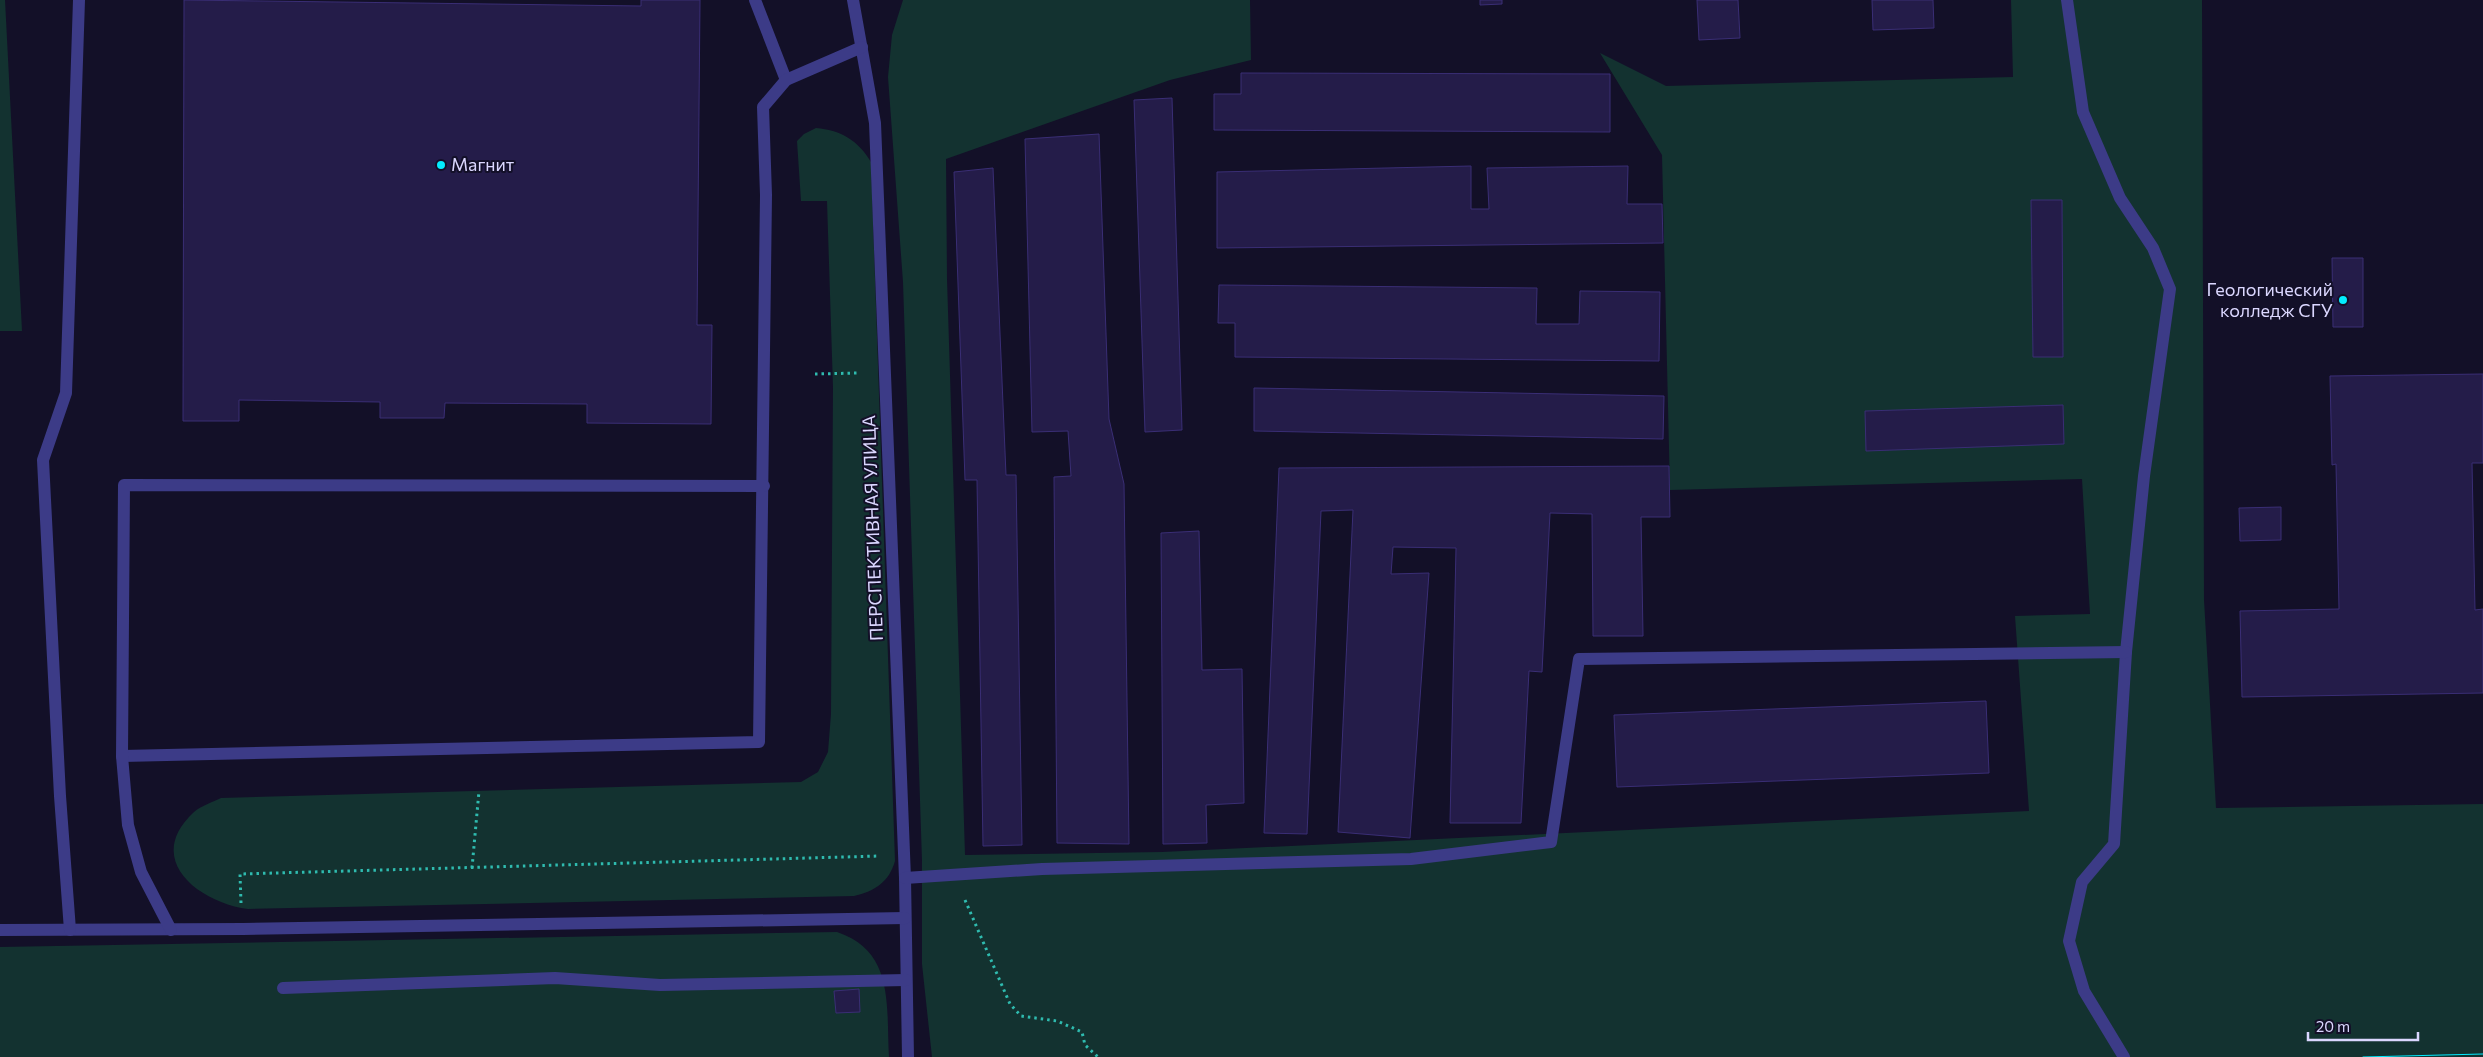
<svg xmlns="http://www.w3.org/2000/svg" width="2483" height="1057" font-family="Commissioner,sans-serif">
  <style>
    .green { fill: #133230 }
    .building { fill: #241c49; stroke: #3a2e75 }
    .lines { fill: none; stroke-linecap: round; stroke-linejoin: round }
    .path { stroke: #2fbbaf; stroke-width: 3; stroke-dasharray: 2.5 4; stroke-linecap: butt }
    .minor { stroke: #3c3b87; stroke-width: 12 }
    .tram { stroke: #03ecff; stroke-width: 1 }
    .poi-dot { fill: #03ecff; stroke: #131028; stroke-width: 2 }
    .labels { text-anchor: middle; stroke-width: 4; stroke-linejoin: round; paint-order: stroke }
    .poi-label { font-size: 18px; fill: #dbd7ff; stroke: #131028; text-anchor: start }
    .street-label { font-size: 18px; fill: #dbd7ff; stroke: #131028 }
  </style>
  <rect width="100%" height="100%" fill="#131028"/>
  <g class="green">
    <polygon points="0,0 5,0 22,331 0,331"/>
    <polygon points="903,0 1250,0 1251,60 1170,80 946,159 947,279 965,855 1162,852 2029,811 2015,616 2090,614 2082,479 1670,490 1662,155 1600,53 1666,86 2013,77 2011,0 2202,0 2204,600 2216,808 2483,804 2483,1057 932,1057 922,964 922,861 903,282 888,77 892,35"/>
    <path d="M816 128C840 130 858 140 871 162L895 861C889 882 875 891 854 896L248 909C198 902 143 859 194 812 201 806 213 802 221 798L801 782 818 772 828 752 831 714 833 387 827 201H801L797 141 804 134Z"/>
    <path d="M837 932C895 951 886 1007 889 1057H0V947Z"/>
  </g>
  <g class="building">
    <polygon points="184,0 641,6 641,0 700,0 697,325 712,325 711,424 587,423 587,404 445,403 444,418 380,418 380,402 239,400 239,421 183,421"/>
    <polygon points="1480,0 1502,0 1502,4 1480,5"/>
    <polygon points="1697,0 1738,0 1740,38 1699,40"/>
    <polygon points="1872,0 1933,0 1934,28 1873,30"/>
    <polygon points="1241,73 1610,74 1610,132 1214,130 1214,94 1241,94"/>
    <polygon points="1172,98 1182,430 1145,432 1134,100"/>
    <polygon points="1099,134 1109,419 1124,484 1129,844 1057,843 1054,477 1071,476 1068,431 1032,432 1025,139"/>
    <polygon points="1471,166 1471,209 1489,209 1487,168 1628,166 1627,204 1662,204 1663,243 1217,248 1217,172"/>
    <polygon points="993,168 1006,475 1016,475 1022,845 983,846 977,480 965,480 954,172"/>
    <polygon points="2031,200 2062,200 2063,357 2033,357"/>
    <polygon points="2332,258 2363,258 2363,327 2333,327"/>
    <polygon points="1219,285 1537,288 1536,324 1579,324 1580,291 1660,292 1659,361 1235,357 1235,323 1218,323"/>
    <polygon points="2483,374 2483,463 2472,463 2475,610 2483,609 2483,693 2242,697 2240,611 2339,609 2336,464 2332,465 2330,376"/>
    <polygon points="1254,388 1664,396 1663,439 1254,431"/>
    <polygon points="2063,405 2064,444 1866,451 1865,411"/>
    <polygon points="1669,466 1670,517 1641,517 1643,636 1593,636 1592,514 1550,513 1542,672 1529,671 1521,823 1450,823 1456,548 1393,547 1391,574 1429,573 1410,838 1338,832 1353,510 1321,511 1307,834 1264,833 1279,468"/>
    <polygon points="2281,507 2281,540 2240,541 2239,508"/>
    <polygon points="1199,531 1202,670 1242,669 1244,803 1206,805 1207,843 1163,844 1161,533"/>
    <polygon points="1986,701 1989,773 1617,787 1614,715"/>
    <polygon points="859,989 860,1012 836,1013 834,991"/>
  </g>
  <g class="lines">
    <g class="path">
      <polyline points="815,374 859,373"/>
      <polyline points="472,868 479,791"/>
      <polyline points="965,900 1010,1004 1021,1016 1057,1021 1082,1032 1085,1045 1098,1057"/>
      <polyline points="241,903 240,874 879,856"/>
    </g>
    <g class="minor">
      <polyline points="755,0 786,80"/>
      <polyline points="853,0 875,123 905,878 908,1057"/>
      <polyline points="2067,0 2083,112 2120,198 2153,248 2170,289 2144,476 2126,652 2114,844 2082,882 2069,941 2084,991 2124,1057"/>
      <polyline points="122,756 759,742 766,195 763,107 786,80 862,47"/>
      <polyline points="905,878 1042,869 1411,859 1551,842 1579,659 2126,652"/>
      <polyline points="0,930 243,929 905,918"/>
      <polyline points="70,930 60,796 43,460 66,393 79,0"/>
      <polyline points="171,930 141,872 128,825 122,756 124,485 764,486"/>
      <polyline points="283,988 555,978 660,985 906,980"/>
    </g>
    <polyline class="tram" points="2363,1057 2483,1054"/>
  </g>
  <g class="poi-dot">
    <circle cx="441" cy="165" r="5"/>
    <circle cx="2343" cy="300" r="5"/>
  </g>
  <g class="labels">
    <g class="poi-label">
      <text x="451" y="171">Магнит</text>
      <text x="2333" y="296" text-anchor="end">Геологический<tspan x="2333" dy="21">колледж СГУ</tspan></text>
    </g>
    <g class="street-label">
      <text transform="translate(873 528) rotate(-92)" y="6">ПЕРСПЕКТИВНАЯ УЛИЦА</text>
    </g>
  </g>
  <path d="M2308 1032v8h110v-8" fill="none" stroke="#dbd7ff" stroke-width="2.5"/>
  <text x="2316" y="1032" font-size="15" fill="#dbd7ff" stroke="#131028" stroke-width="4" paint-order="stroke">20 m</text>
</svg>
